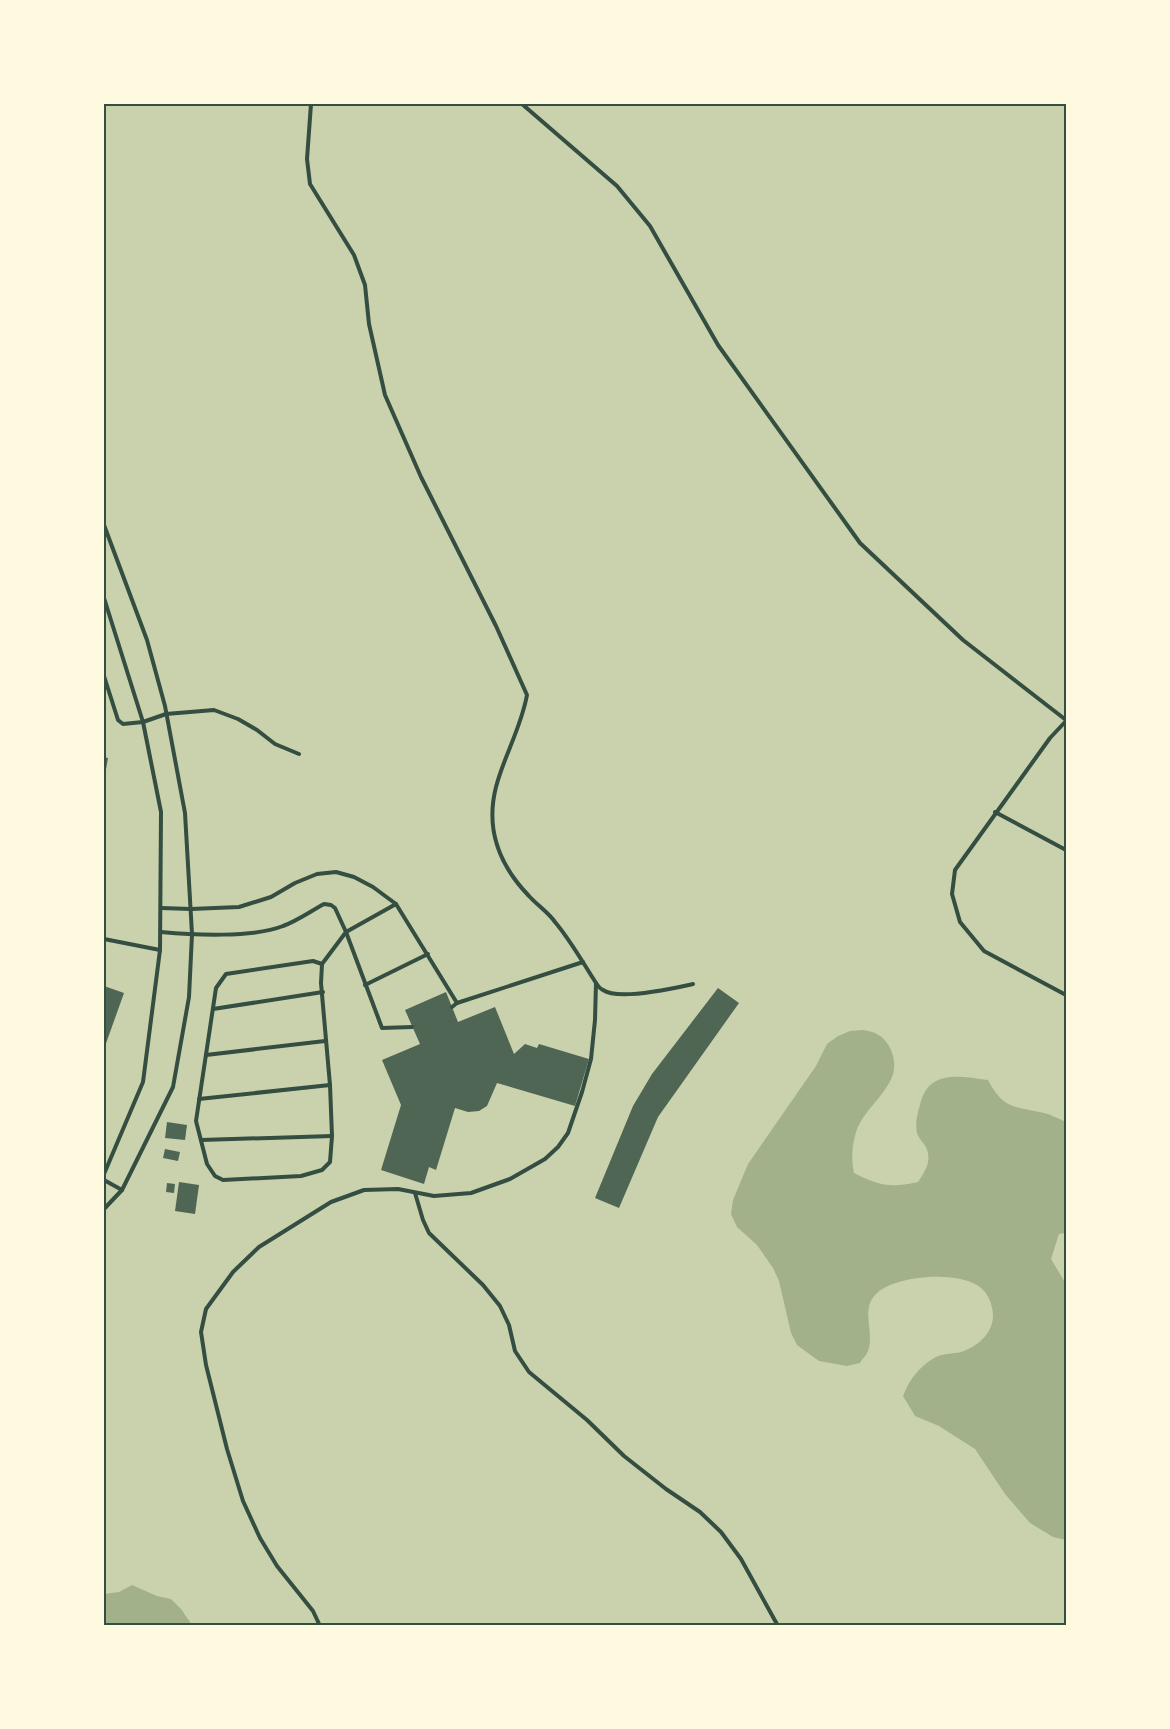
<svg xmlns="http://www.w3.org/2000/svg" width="1170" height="1729" font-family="'PT Sans',sans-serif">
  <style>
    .green { fill: #cad2ad }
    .water { fill: #a3b18a }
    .building { fill: #4f6655 }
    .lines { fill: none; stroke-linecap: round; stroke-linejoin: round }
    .service { stroke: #344e41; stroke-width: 4 }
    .neatline { fill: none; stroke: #344e41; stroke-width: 2 }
  </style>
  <rect width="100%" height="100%" fill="#e9edc9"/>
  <polygon class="green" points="104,104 1066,104 1066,1625 104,1626"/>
  <g class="water">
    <path d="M863 1030C875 1032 883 1035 889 1046 909 1083 867 1100 856 1132 852 1146 851 1159 854 1173 880 1186 889 1188 918 1182 927 1169 933 1158 924 1144 921 1140 918 1137 917 1133 915 1123 917 1115 920 1105 928 1069 959 1076 988 1080 1004 1110 1014 1106 1044 1113 1052 1115 1059 1119 1066 1122V1233L1059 1234 1051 1259 1066 1284V1540L1053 1537 1030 1523 1005 1494 975 1449 939 1426 915 1416 903 1396C909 1380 919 1367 934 1358 942 1353 953 1354 961 1352 977 1347 992 1334 993 1317 993 1307 989 1294 981 1288 960 1270 895 1275 876 1294 860 1310 875 1332 868 1351 867 1355 862 1359 860 1363L847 1366 819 1361 797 1345 791 1333 779 1281 773 1268 757 1245 737 1227 731 1214 733 1200 748 1164 816 1066 827 1044 838 1036 850 1031Z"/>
    <polygon points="132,1585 157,1596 171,1599 181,1609 192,1625 104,1625 104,1594 119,1592"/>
  </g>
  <g class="building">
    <polygon points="104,757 108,758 105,775 104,774"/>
    <polygon points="104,986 124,993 104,1049"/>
    <polygon points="718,988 739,1003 658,1117 619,1208 595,1198 633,1106 652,1074"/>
    <polygon points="446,992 458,1022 495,1007 514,1054 525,1044 537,1048 539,1044 589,1059 575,1106 497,1083 487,1106 479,1111 468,1112 455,1108 436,1170 429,1167 424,1184 381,1170 401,1105 382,1060 420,1044 405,1010"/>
    <polygon points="167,1122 187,1125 185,1140 165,1138"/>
    <polygon points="165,1149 180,1152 178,1161 163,1158"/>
    <polygon points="179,1182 199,1185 195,1214 175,1211"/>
    <polygon points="167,1183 175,1184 174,1193 166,1192"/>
  </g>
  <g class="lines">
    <g class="service">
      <path d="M311 104 307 159 310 184 354 255 365 285 369 324 385 395 421 477 496 626 527 695C521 728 504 756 496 787 485 830 499 865 529 896 537 905 548 912 555 922 571 941 583 963 596 983 598 986 600 989 603 990 619 1001 675 988 693 984"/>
      <polyline points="522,104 617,186 650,226 718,345 860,543 963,640 1066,720"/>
      <polyline points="104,525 147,640 165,706 185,813 192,934 189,997 173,1087 122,1190 104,1209"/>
      <polyline points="104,598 143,722 161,812 160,950 143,1082 104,1174"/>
      <polyline points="104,676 118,720 123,724 143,722 166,714 214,710 238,719 257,730 275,744 299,754"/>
      <polyline points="1066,721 1050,738 955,870 952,894 960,922 984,951 1066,995"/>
      <polyline points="995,812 1066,850"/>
      <polyline points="161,908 191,909 239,907 271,897 295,883 317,874 336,872 354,877 373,887 396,904 457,1003"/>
      <path d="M161 932C193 935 253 938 283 926 297 921 311 911 324 904L331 905 335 908 346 932 382 1028 412 1027"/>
      <polyline points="104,939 160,950"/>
      <polyline points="322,964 313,961 226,974 216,988 196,1121 207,1164 215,1176 223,1180 301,1176 322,1170 330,1162 332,1136 330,1085 321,983 322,964 346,932 396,904"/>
      <polyline points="365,985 428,954"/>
      <polyline points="452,1007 457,1003 583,962"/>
      <polyline points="213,1009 323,992"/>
      <polyline points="206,1055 325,1041"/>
      <polyline points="199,1099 330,1085"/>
      <polyline points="201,1140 332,1136"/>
      <polyline points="104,1180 122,1190"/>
      <polyline points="415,1193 423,1220 429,1233 483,1285 500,1306 509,1325 515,1351 529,1372 587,1420 624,1456 666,1489 700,1512 721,1532 741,1559 778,1626"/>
      <polyline points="320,1626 313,1611 277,1566 260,1538 243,1501 227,1449 206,1365 201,1332 206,1309 233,1272 259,1247 331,1202 364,1190 398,1189 434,1196 471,1193 510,1179 545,1159 558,1147 568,1133 582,1092 591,1059 595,1020 596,983"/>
    </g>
  </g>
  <rect width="1170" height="1729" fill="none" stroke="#fefae0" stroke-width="210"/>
  <rect x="105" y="105" width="960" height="1519" class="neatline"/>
</svg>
